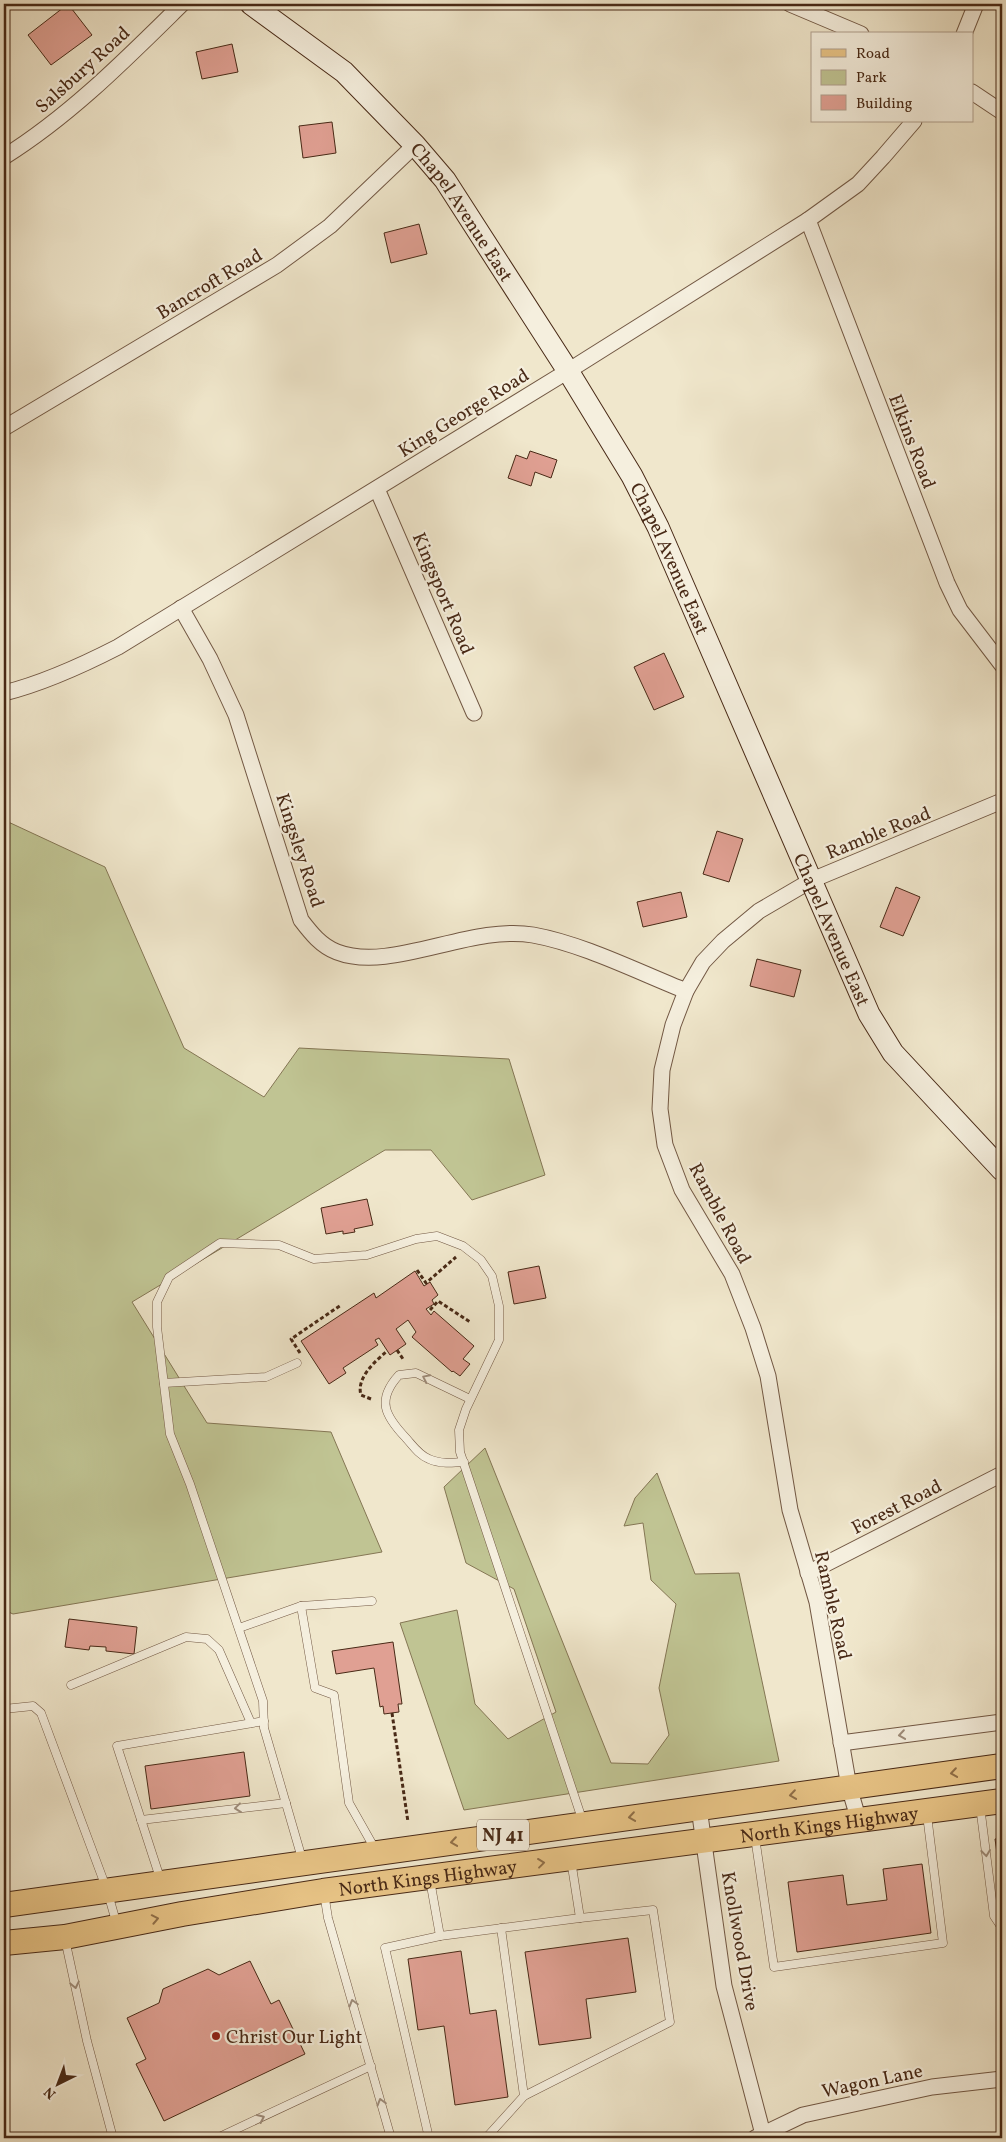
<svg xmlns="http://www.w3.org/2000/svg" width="1006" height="2142" font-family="Vollkorn,serif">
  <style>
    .green { fill: #c0c493; stroke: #847654 }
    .building { fill: #e0a093; stroke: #482916 }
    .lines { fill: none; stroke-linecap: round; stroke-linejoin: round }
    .lane-casing { stroke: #725844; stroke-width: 9 }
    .street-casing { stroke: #725844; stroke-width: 17 }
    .secondary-casing { stroke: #482916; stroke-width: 23 }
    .primary-casing { stroke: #482916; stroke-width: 26 }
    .path { stroke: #482916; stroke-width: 3; stroke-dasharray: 4 2.5; stroke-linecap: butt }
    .lane { stroke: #f5efde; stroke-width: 8 }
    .street { stroke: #f5efde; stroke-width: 15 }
    .secondary { stroke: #f5efde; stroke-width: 21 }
    .primary { stroke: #e8c486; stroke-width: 24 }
    .oneway { stroke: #9e8c7a }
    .oneway2 { stroke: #906f48 }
    .poi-dot { fill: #8f2418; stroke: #f5efde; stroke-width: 2 }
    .labels { text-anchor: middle; stroke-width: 4.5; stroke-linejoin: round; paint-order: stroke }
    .shield { fill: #f5efde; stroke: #7c6452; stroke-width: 1 }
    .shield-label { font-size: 18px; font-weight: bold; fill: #482916 }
    .street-label { font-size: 19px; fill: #482916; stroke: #f5efde }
    .poi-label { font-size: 19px; fill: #482916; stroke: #f5efde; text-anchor: start }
  </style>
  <rect width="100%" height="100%" fill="#f0e7cc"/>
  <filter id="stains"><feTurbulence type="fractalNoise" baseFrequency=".004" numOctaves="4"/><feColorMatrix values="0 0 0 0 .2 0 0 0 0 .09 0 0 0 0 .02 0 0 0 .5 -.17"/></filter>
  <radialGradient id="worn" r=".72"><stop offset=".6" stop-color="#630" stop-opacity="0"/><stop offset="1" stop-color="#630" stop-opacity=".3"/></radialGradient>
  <g class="green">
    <polygon points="4,820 105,867 184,1048 264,1097 299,1048 509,1059 545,1175 472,1200 431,1150 385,1150 132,1302 207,1423 331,1432 382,1552 13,1614 4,1610"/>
    <polygon points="485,1448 611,1763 648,1764 669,1735 659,1688 676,1604 651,1580 643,1523 624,1526 635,1498 657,1473 695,1574 739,1573 779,1761 464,1810 400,1623 457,1610 475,1704 508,1739 556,1712 514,1589 466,1563 444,1487"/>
  </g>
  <g class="building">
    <polygon points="68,4 92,35 51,65 28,35"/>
    <polygon points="232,44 238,72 202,79 196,52"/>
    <polygon points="332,122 336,153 303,158 299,126"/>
    <polygon points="419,224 427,254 391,263 384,233"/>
    <polygon points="530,451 557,460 551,478 535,472 531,486 508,478 516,455 527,459"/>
    <polygon points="664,653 684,697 654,710 634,667"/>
    <polygon points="717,831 743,839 729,882 703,874"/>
    <polygon points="896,887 920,897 903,936 880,927"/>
    <polygon points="681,892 687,917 643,927 637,902"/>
    <polygon points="757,959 801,970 794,997 750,986"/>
    <polygon points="367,1199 373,1225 354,1229 355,1232 343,1234 343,1231 326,1234 321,1208"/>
    <polygon points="539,1266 546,1298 514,1304 508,1272"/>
    <polygon points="415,1271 424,1286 430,1282 438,1295 432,1300 434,1304 426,1309 431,1315 434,1311 474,1346 463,1359 470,1364 460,1376 453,1371 452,1372 412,1337 416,1332 408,1320 396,1329 406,1344 390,1355 379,1338 375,1340 378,1345 343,1368 346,1373 329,1384 301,1341 374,1293 376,1298"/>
    <polygon points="69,1619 137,1627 134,1654 106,1651 106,1647 90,1646 89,1650 65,1647"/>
    <polygon points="393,1642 402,1704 398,1704 399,1712 384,1714 383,1706 380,1707 374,1668 336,1674 332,1651"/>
    <polygon points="244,1752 250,1796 151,1809 145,1766"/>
    <polygon points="1002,1838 1002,1889 995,1839"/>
    <polygon points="922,1864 931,1933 797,1952 788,1882 843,1875 847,1905 887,1900 883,1869"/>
    <polygon points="628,1938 636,1992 586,1999 591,2038 539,2045 525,1952"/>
    <polygon points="461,1951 470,2014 496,2010 508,2097 455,2105 444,2026 418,2030 408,1959"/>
    <polygon points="250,1961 271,2004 279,2000 305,2054 164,2121 136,2064 146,2059 127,2018 159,2003 163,1989 208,1969 219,1975"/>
  </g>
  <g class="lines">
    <g class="lane-casing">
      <g id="lane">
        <polyline points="164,1383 266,1377 297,1363"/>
        <path d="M464 1462C452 1463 440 1464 429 1459 419 1455 413 1446 406 1438 385 1416 376 1400 399 1375L416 1373 470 1399"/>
        <polyline points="301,1606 315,1688 334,1695 349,1803 375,1849"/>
        <polyline points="239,1628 301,1606 372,1601"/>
        <polyline points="71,1685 186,1637 207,1639 219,1650 251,1723"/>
        <polyline points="4,1709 33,1706 41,1713 107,1890 117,1925"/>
        <polyline points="980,1806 994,1916 1002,1928"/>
        <polyline points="141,1820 286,1803"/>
        <polyline points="755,1837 774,1967 943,1943 927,1815"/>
        <polyline points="303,1862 264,1728 263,1701 190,1484 170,1434 157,1327 157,1302 169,1277 220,1243 279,1245 314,1259 367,1255 416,1239 437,1236 463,1246 481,1260 492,1276 499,1306 499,1340 466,1409 459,1430 460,1452 583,1822"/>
        <polyline points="430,1880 440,1936 580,1918 571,1860"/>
        <polyline points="161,1881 117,1746 264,1721"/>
        <polyline points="324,1893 328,1918 391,2138"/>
        <polyline points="501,1928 524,2096"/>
        <polyline points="65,1939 87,2041 113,2138"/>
        <polyline points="217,2138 371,2066"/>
        <polyline points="429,2138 385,1948 440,1936"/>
        <polyline points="486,2138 524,2096 670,2022 653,1910 580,1918"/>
      </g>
    </g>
    <g class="street-casing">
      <g id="street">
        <polyline points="790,4 861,34"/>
        <polyline points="964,34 976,4"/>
        <polyline points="972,92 1002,112"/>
        <path d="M4 157C71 115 126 59 182 4"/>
        <polyline points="808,220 947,583 960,610 1002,665"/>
        <polyline points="4,428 277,265 330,226 415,145"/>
        <polyline points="377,489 474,713"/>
        <path d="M181 608 210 659 236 715 301 920C311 933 321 946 337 952 391 973 471 924 533 935 583 944 638 972 686 991"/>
        <path d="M4 693C44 683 81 666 118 647L568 371 808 220 858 184 883 157 914 121"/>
        <polyline points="808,1573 1002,1474"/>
        <polyline points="841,1743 1002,1722"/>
        <polyline points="699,1808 724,1986 764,2138"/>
        <polyline points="859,1821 849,1787 817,1602 790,1510 768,1376 753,1328 732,1274 682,1190 665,1145 660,1109 662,1070 673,1025 686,991 703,962 723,941 759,911 812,880 1002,801"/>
        <polyline points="755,2138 803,2115 932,2087 1002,2079"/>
      </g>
    </g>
    <g class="secondary-casing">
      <g id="secondary">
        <path id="s1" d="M251 4 344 72 415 145 445 180 568 371 632 476 658 527 869 1014 893 1053 1002 1170"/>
      </g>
    </g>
    <g class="primary-casing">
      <g id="primary">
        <polyline points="4,1905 1002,1766"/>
        <path id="s2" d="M4 1943 65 1937 182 1914 323 1891 1002 1801"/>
      </g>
    </g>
    <g class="path">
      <polyline points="417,1270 426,1283 456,1257"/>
      <polyline points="430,1310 438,1301 470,1322"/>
      <polyline points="397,1350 403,1359"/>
      <polyline points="300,1353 291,1339 341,1305"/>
      <path d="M371 1399 361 1395C356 1379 374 1362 386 1352"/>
      <polyline points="392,1713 408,1822"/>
    </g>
    <use href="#lane" class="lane"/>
    <use href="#street" class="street"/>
    <use href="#secondary" class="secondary"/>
    <use href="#primary" class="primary"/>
  </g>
  <defs><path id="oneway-chevron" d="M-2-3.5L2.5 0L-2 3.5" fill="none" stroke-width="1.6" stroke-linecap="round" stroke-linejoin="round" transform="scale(1.25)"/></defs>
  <g class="oneway">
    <use href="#oneway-chevron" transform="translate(426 1378) rotate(-154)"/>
    <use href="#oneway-chevron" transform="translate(902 1735) rotate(172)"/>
    <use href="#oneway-chevron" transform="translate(238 1808) rotate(173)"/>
    <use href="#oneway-chevron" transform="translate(986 1853) rotate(83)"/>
    <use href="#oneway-chevron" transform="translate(75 1985) rotate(78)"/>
    <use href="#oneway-chevron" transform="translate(353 2003) rotate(-106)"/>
    <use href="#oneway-chevron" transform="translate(381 2102) rotate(-106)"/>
    <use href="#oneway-chevron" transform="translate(261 2118) rotate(-25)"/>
  </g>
  <g class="oneway2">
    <use href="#oneway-chevron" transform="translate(954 1773) rotate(172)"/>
    <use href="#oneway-chevron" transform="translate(793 1795) rotate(172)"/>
    <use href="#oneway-chevron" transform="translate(632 1817) rotate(172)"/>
    <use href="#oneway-chevron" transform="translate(454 1842) rotate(172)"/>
    <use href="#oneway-chevron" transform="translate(541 1863) rotate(-7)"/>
    <use href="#oneway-chevron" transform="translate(155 1919) rotate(-11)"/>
  </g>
  <circle class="poi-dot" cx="216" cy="2036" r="5"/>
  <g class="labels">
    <rect class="shield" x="477" y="1819.5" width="52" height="31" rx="4"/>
    <g class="shield-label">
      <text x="503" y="1841">NJ 41</text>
    </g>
    <g class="street-label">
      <text transform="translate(82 69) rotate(-42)" y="7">Salsbury Road</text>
      <text dy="7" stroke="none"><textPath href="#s1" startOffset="299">Chapel Avenue East</textPath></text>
      <text transform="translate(209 283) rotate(-31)" y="7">Bancroft Road</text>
      <text transform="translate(463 412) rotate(-32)" y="7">King George Road</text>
      <text transform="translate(913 441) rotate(69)" y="7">Elkins Road</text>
      <text dy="7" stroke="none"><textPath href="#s1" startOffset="704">Chapel Avenue East</textPath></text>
      <text transform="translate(444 593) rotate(67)" y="7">Kingsport Road</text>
      <text transform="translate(878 832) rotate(-22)" y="7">Ramble Road</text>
      <text transform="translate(301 850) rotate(72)" y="7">Kingsley Road</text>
      <text dy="7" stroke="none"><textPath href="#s1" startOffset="1109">Chapel Avenue East</textPath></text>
      <text transform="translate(721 1213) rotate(62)" y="7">Ramble Road</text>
      <text transform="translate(896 1506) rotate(-27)" y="7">Forest Road</text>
      <text transform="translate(834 1605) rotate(77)" y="7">Ramble Road</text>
      <text dy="7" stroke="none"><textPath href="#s2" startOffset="834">North Kings Highway</textPath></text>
      <text dy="7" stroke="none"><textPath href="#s2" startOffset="429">North Kings Highway</textPath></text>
      <text transform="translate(741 1941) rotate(80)" y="7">Knollwood Drive</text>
      <text transform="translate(872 2080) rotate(-12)" y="7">Wagon Lane</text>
    </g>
    <g class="poi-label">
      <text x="226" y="2043">Christ Our Light</text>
    </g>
  </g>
  <rect width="1006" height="2142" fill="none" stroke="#f0e7cc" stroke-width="20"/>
  <rect x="5" y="5" width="996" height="2132" fill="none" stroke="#482916" stroke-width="2.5"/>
  <rect x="10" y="10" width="986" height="2122" fill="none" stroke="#482916"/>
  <rect x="811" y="32" width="162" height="90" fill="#f5efde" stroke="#b0a08e"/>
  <rect x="821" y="49" width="25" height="8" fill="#e8c486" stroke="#b0a08e"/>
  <text x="856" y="58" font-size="15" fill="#482916">Road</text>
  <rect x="821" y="70" width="25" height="15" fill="#c0c493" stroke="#b0a08e"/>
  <text x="856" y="82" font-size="15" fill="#482916">Park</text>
  <rect x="821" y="95" width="25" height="15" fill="#e0a093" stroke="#b0a08e"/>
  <text x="856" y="108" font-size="15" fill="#482916">Building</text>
  <g transform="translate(58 2084) rotate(222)" stroke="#f5efde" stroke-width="4" paint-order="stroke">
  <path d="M0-4L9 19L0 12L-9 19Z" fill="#482916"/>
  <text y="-8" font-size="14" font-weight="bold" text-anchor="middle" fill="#482916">N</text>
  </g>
  <rect width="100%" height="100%" filter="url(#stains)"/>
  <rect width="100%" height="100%" fill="url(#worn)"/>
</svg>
